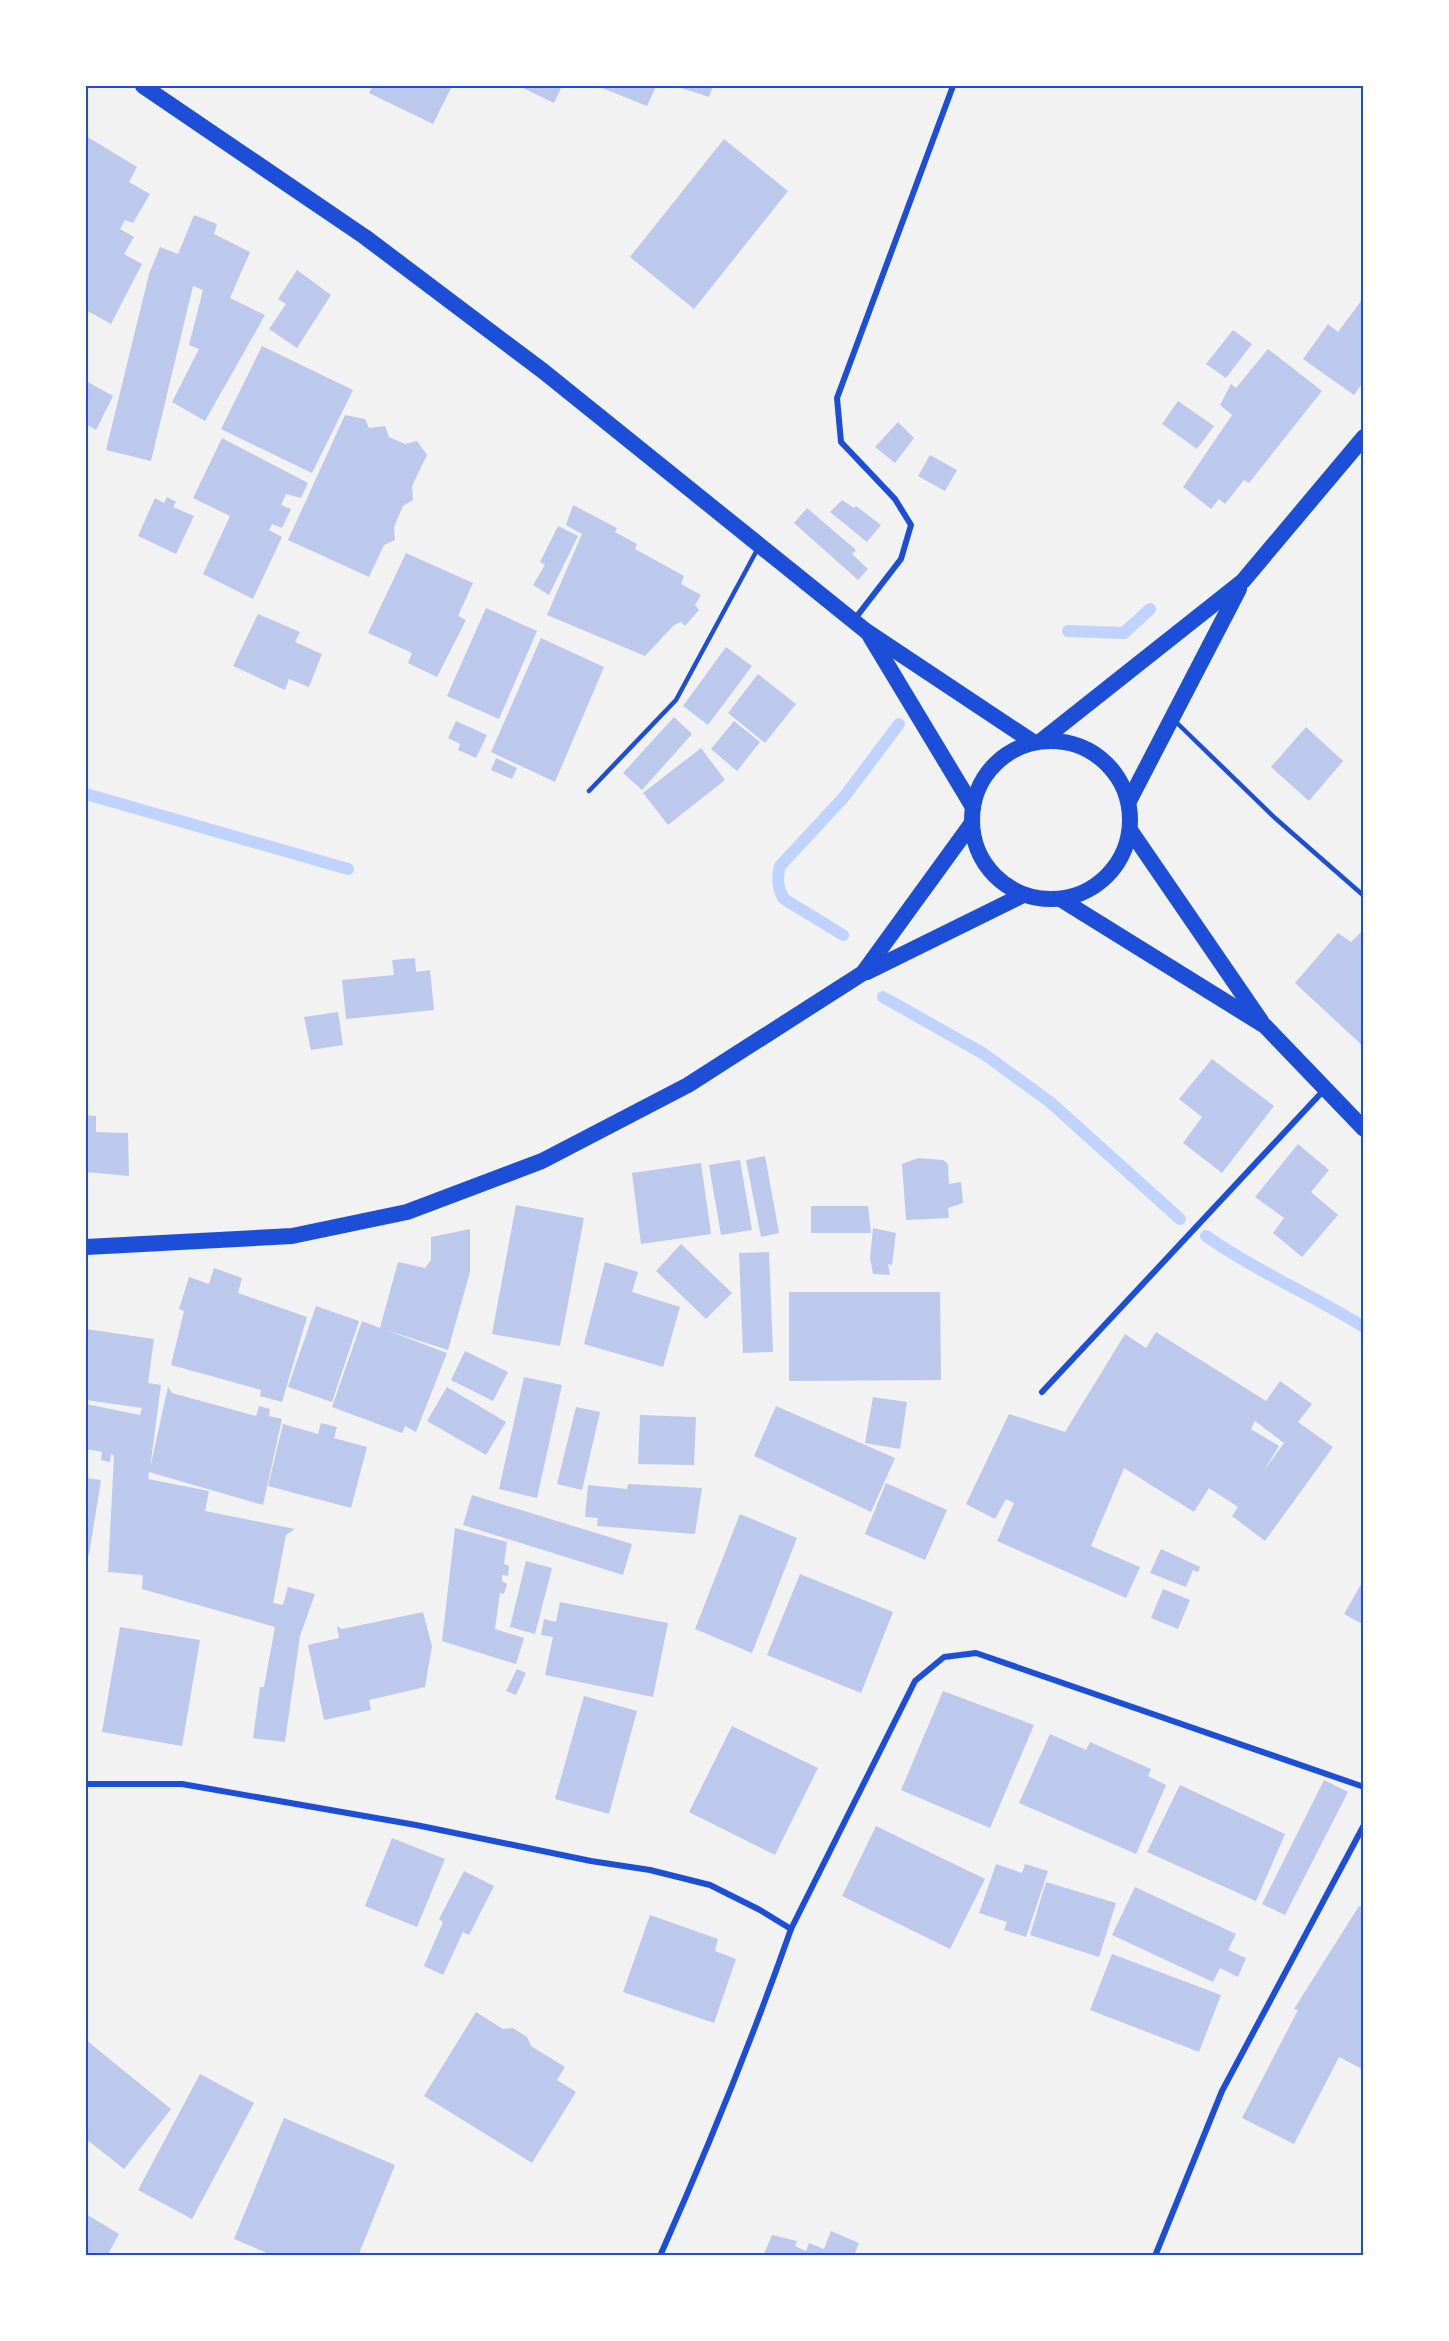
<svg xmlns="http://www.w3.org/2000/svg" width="1449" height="2341" font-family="'Exo 2',sans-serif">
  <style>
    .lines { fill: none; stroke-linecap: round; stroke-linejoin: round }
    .stream { stroke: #bfd3fe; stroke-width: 12 }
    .building { fill: #bdc9ec; fill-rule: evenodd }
    .service { stroke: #1d4ed8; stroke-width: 4.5 }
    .minor { stroke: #1d4ed8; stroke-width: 6 }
    .trunk { stroke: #1d4ed8; stroke-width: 16 }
    .neatline { fill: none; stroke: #1d4ed8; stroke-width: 2 }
  </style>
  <rect width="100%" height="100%" fill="#f2f2f2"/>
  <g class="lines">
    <g class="stream">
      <polyline points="1068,631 1124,633 1150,609"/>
      <polyline points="86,794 348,869"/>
      <path d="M843 935 784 899C777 888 777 878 780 866L844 797 899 724"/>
      <polyline points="883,997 984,1054 1050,1102 1180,1219"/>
      <path d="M1206 1236C1256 1271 1312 1295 1364 1327"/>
    </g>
  </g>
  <g class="building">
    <polygon points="373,86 452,86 433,124 369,93"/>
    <polygon points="519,86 562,86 554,103"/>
    <polygon points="597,86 656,86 647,106"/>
    <polygon points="675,86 713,86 709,97"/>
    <polygon points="86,136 137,167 129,182 150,194 133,223 125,220 120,229 134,237 124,254 142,264 111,324 86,310"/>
    <polygon points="724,139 788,191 694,309 630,257"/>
    <polygon points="194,215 217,224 214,234 250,252 230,298 265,315 205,421 172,402 199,349 189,345 203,290 193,286 151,461 106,450 149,274 160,247 178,254"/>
    <polygon points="297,270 331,295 297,348 269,329 286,304 278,299"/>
    <polygon points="1364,297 1364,381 1354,395 1303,359 1328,324 1338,332"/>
    <polygon points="1233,330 1252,344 1226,378 1206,364"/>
    <polygon points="262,346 353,390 312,473 221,429"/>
    <polygon points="1268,349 1322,391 1249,483 1244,480 1225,504 1219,499 1211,509 1183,487 1232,415 1220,405 1231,384 1236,388"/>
    <polygon points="86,381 113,396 96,430 86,424"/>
    <polygon points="1178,401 1214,426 1197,449 1162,424"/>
    <polygon points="345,415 365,419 369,428 385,426 389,437 405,444 417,441 427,455 412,486 413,500 403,506 394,527 395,540 384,545 369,577 288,540"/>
    <polygon points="898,422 914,438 895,463 875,447"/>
    <polygon points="222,438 308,483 301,498 286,494 281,505 291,509 282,528 272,524 269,530 282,537 253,599 203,574 230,516 193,498"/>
    <polygon points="930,455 957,470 945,491 918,476"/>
    <polygon points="167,497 176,502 173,507 194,516 176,554 138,536 155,498 164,503"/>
    <polygon points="842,500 854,508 856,506 881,525 867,542 830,512"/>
    <polygon points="573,505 617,528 615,532 637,544 635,549 684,576 681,584 701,595 695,605 699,610 685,626 681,622 674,625 645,656 547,615 582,534 566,525"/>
    <polygon points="807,508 856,550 852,554 868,569 858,580 794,523"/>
    <polygon points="558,526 578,536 549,595 533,585 545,565 540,562"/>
    <polygon points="406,553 473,583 458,616 466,620 437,677 408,663 412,653 368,633"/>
    <polygon points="486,608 537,631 499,719 447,696"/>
    <polygon points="258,614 300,632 295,642 322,654 309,687 289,679 285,690 233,666"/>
    <polygon points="541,638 604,667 555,782 491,752"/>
    <polygon points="726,647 752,666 708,725 683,706"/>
    <polygon points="758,674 796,704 765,743 728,713"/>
    <polygon points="674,717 692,734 642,790 623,773"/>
    <polygon points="456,721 487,735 476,758 458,750 460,744 448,738"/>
    <polygon points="734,721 760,742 737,771 711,749"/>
    <polygon points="1306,727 1343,761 1309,801 1271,767"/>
    <polygon points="701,748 725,780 668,825 643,793"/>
    <polygon points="496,758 517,768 512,779 491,770"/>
    <polygon points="1364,929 1364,1047 1295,983 1338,933 1351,942"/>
    <polygon points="415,958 416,972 430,970 434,1010 346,1019 342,980 394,975 392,960"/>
    <polygon points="338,1012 343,1045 311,1050 304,1017"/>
    <polygon points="1212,1059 1274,1106 1222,1173 1183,1143 1202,1117 1179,1099"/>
    <polygon points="86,1115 96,1116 96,1132 128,1133 129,1176 86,1172"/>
    <polygon points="1298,1144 1329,1170 1311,1192 1338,1215 1302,1257 1273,1233 1284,1218 1255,1197"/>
    <polygon points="765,1156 779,1233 761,1237 746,1160"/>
    <polygon points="918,1158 943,1160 948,1164 949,1184 961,1182 963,1203 948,1208 949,1218 906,1220 902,1164"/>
    <polygon points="740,1160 752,1230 721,1235 709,1165"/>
    <polygon points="701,1163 711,1234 641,1244 632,1173"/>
    <polygon points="516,1205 584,1218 560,1346 492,1334"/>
    <polygon points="811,1206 868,1206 871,1233 811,1233"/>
    <polygon points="873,1228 896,1233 892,1265 888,1264 890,1275 873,1274 870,1258"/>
    <polygon points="470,1229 470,1272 448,1350 386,1330 447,1353 416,1432 405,1426 402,1433 332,1407 362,1321 380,1328 398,1262 425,1268 431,1260 431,1237"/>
    <polygon points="681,1244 732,1293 706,1319 656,1271"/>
    <polygon points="769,1252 773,1352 743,1353 739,1253"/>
    <polygon points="605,1262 638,1272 632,1292 680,1307 663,1367 584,1344"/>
    <polygon points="214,1268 242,1278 238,1293 307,1317 282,1402 260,1396 261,1390 171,1365 184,1311 179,1309 189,1277 209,1284"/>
    <polygon points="789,1292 940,1292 941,1380 789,1381"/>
    <polygon points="316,1306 359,1321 332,1402 288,1387"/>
    <polygon points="86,1329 154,1339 148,1383 161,1385 150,1468 168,1387 172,1393 256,1416 259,1406 270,1409 269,1416 282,1419 263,1505 149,1472 148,1479 209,1491 205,1511 295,1529 286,1535 273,1603 283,1605 288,1587 315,1594 300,1636 285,1742 253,1738 260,1687 264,1687 275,1627 142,1589 143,1575 108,1572 114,1456 111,1454 110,1462 101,1460 102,1452 86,1449 86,1404 140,1415 142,1408 86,1400"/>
    <path d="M1156 1332 1266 1401 1280 1381 1312 1404 1298 1422 1333 1447 1265 1541 1232 1516 1238 1507 1209 1488 1194 1512 1124 1468 1091 1546 1140 1567 1126 1598 997 1541 1014 1503 1006 1499 995 1519 966 1504 1009 1414 1065 1432 1125 1334 1146 1348ZM1255 1421 1284 1443 1263 1472 1279 1446 1251 1429Z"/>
    <polygon points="465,1351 508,1372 493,1401 451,1380"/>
    <polygon points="524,1377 562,1385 537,1498 499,1489"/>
    <polygon points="447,1387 506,1422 486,1455 427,1421"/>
    <polygon points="873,1397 907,1402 900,1449 865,1443"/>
    <polygon points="776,1406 895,1458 871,1512 754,1456"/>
    <polygon points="576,1407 600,1412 582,1490 557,1484"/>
    <polygon points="640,1415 696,1417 694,1465 638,1464"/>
    <polygon points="321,1423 337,1427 334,1438 367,1447 351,1508 268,1486 283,1424 318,1434"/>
    <polygon points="86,1478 101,1480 89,1555 86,1554"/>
    <polygon points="886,1483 947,1510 925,1560 865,1534"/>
    <polygon points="628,1484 702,1488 695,1534 597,1526 598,1518 585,1517 588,1485 627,1489"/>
    <polygon points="472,1495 632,1544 623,1575 463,1525"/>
    <polygon points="740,1514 797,1538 752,1653 695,1629"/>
    <polygon points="455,1528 507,1542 504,1564 509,1566 508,1576 502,1575 502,1581 507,1584 504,1594 500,1593 495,1629 524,1638 516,1664 442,1641"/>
    <polygon points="1161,1549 1200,1567 1198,1572 1193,1570 1186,1587 1150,1573"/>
    <polygon points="526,1561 552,1568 535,1634 510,1627"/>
    <polygon points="800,1574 893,1612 861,1693 767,1655"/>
    <polygon points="1364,1579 1364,1625 1344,1614"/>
    <polygon points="1163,1589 1190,1600 1178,1629 1151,1618"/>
    <polygon points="560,1602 668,1623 653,1697 545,1675 553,1637 541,1635 544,1619 556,1622"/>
    <polygon points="423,1612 432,1646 425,1687 369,1700 371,1710 324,1720 308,1645 339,1638 337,1626 342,1629"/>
    <polygon points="120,1627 200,1640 182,1746 102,1732"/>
    <polygon points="517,1669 526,1673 516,1695 506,1691"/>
    <polygon points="943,1691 1034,1725 990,1828 901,1790"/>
    <polygon points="584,1696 637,1711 609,1814 555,1799"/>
    <polygon points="732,1726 818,1768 775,1855 689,1812"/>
    <polygon points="1050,1734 1086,1750 1090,1742 1151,1769 1148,1776 1166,1785 1136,1854 1019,1803"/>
    <polygon points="1324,1780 1348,1792 1285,1915 1262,1904"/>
    <polygon points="1180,1785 1285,1834 1256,1901 1147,1852"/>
    <polygon points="876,1826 985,1879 950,1949 842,1896"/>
    <polygon points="392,1838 445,1859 417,1927 365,1906"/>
    <polygon points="996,1864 1022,1873 1025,1864 1048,1871 1026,1937 1004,1930 1007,1922 979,1913"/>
    <polygon points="464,1871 494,1886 469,1935 463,1932 443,1975 424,1966 443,1922 439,1919"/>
    <polygon points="1046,1882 1116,1903 1099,1957 1030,1935"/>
    <polygon points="1135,1887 1236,1934 1228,1950 1246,1958 1238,1977 1220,1968 1213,1982 1112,1935"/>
    <polygon points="1359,1906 1364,1908 1364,2070 1339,2057 1294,2144 1242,2118 1298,2010 1294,2009"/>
    <polygon points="650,1915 718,1939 715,1951 736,1959 714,2023 623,1992"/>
    <polygon points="1112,1954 1221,1995 1199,2052 1090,2010"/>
    <polygon points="476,2012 503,2029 513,2028 527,2037 531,2046 565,2067 557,2080 576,2092 532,2163 424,2096"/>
    <polygon points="86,2040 171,2109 124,2169 86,2139"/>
    <polygon points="200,2074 254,2103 192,2219 138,2190"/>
    <polygon points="284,2118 395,2165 358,2256 274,2256 234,2239"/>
    <polygon points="86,2214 119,2234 107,2256 86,2256"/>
    <polygon points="831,2231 859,2243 854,2256 763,2256 772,2235 797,2241 795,2246 806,2251 809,2243 824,2249"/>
  </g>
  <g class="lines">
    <g class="service">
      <polyline points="1175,721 1275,818 1364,896"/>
      <polyline points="589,791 676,700 757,550"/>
    </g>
    <g class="minor">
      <polyline points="854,620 901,559 911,525 895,499 841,442 837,398 953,86"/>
      <polyline points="1042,1392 1324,1090"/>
      <path d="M86 1784H182L416 1825 591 1861 650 1870 710 1885 760 1910 791 1929C752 2040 708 2148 660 2256"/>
      <polyline points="791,1929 915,1681 944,1657 976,1653 1364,1787"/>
      <polyline points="1155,2256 1222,2091 1364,1825"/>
    </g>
    <g class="trunk">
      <polyline points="143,86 365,237 543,371 866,631 1033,742"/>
      <polyline points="870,636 973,807"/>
      <polyline points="1041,741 1243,581 1364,437"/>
      <circle cx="1051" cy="820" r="79"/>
      <polyline points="1129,801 1239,589"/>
      <polyline points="1130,830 1261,1021"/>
      <polyline points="1062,900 1265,1026 1364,1129"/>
      <polyline points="867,972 1023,895"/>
      <polyline points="86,1247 292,1236 407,1212 542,1161 688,1085 863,973 972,823"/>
    </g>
  </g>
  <rect width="1449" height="2341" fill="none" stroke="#ffffff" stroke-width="174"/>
  <rect x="87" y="87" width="1275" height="2167" class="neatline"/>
</svg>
